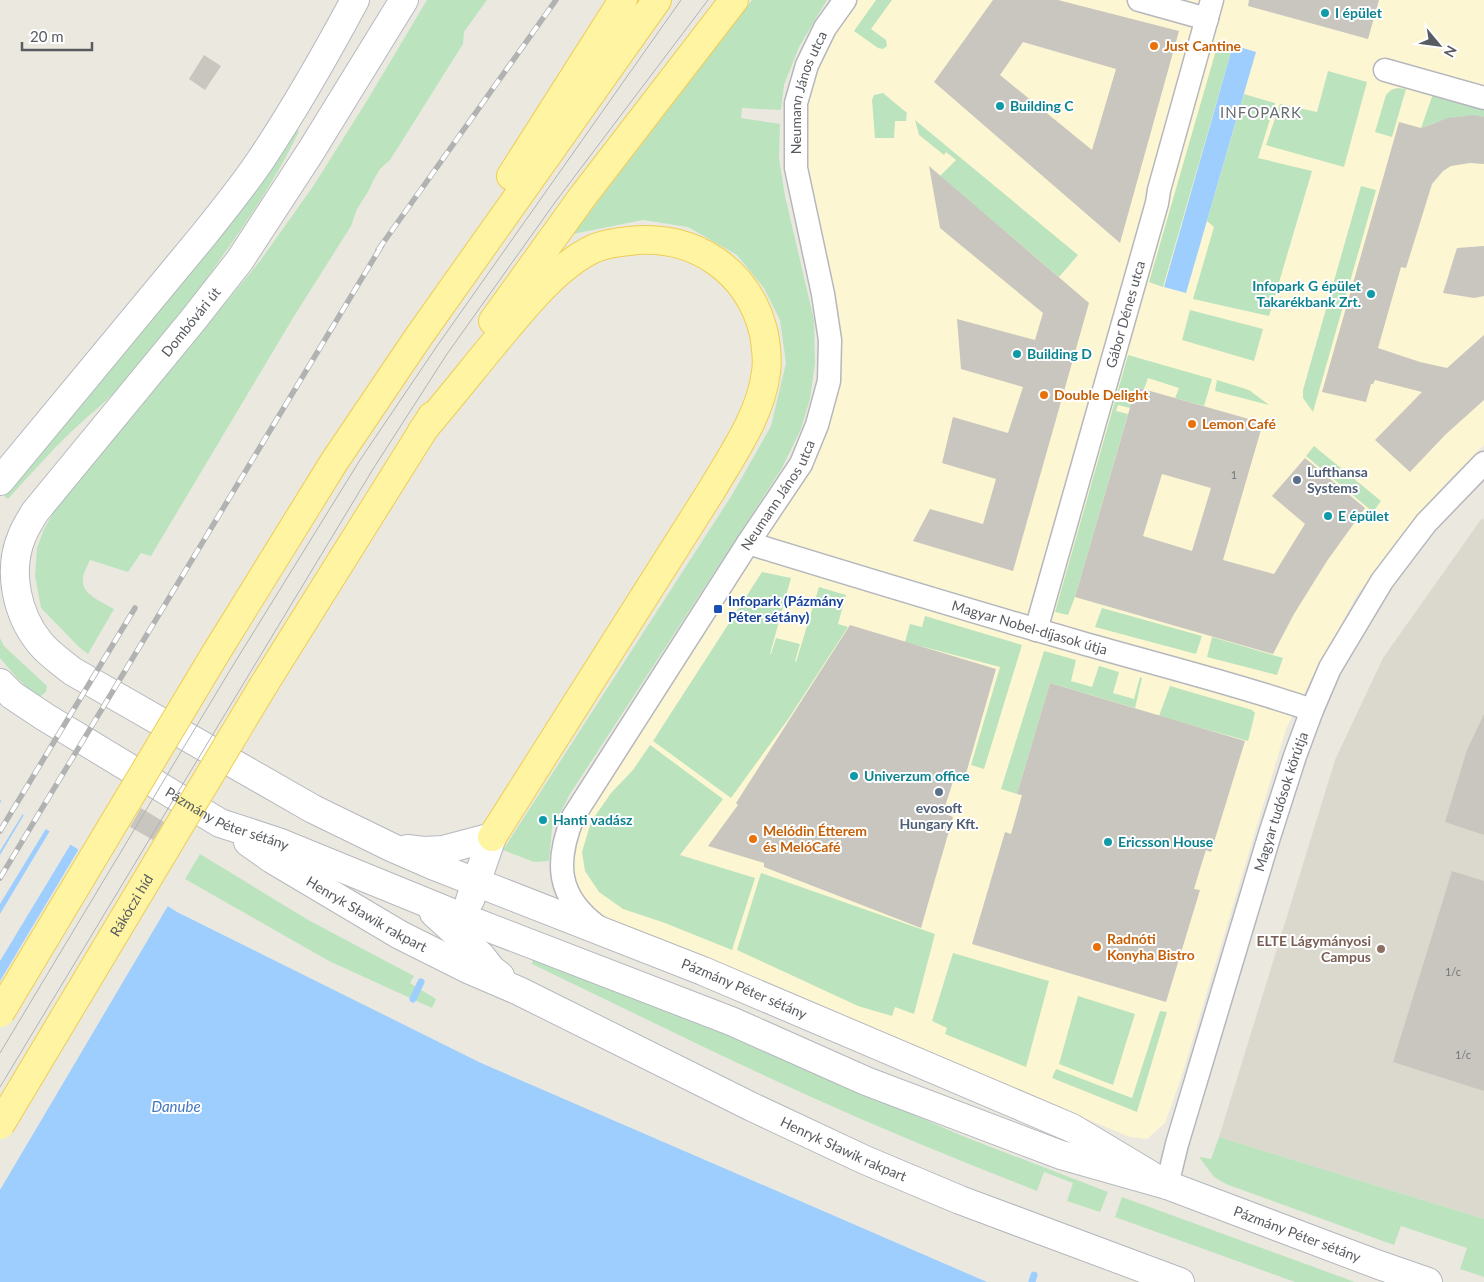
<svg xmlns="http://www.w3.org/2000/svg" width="1484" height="1282" font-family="Lato,sans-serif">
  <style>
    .commercial { fill: #fdf6d3 }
    .education { fill: #dbd9cd }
    .green { fill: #bbe4be }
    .water { fill: #9dcefe }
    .pier { fill: #ebe9df }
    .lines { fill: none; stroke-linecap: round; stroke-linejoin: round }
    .stream { stroke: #9dcefe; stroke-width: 7 }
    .building { fill: #c8c6bf; fill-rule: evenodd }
    .street-casing { stroke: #b5b7bc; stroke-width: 25 }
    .secondary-casing { stroke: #b5b8be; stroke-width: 30 }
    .primary-casing { stroke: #efcd55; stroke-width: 30 }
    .street { stroke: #fff; stroke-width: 22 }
    .secondary { stroke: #fff; stroke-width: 28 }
    .primary { stroke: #fef4a2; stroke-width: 28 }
    .tram { stroke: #b1b2b2; stroke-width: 1 }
    .rail-casing { stroke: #b1b2b2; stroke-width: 5.5 }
    .rail { stroke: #fff; stroke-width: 4; stroke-dasharray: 11; stroke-linecap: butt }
    .primary-bridge-casing { stroke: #efcd55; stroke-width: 30; stroke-linecap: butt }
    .primary-bridge { stroke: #fef4a2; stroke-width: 28 }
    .culture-dot { fill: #0f9aa8; stroke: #fff; stroke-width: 2 }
    .food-dot { fill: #e8710a; stroke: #fff; stroke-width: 2 }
    .service-dot { fill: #5c6f8a; stroke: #fff; stroke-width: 2 }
    .transit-dot { fill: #1a4fb4; stroke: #fff; stroke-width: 2 }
    .education-dot { fill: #8d6e63; stroke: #fff; stroke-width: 2 }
    .labels { text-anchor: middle; stroke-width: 4; stroke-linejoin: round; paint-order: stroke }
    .number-label { font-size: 11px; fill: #747678 }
    .culture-label { font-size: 14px; font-weight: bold; fill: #0d838f; stroke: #fff; text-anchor: start }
    .food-label { font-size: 14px; font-weight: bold; fill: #c56008; stroke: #fff; text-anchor: start }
    .street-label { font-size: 14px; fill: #585b60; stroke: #fff }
    .service-label { font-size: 14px; font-weight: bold; fill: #4e5e75; stroke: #fff; text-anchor: start }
    .transit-label { font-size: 14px; font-weight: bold; fill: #164399; stroke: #fff; text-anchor: start }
    .education-label { font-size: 14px; font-weight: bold; fill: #785e54; stroke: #fff; text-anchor: end }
    .neighbourhood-label { font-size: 15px; letter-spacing: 1px; fill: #696d72; stroke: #fff }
    .water-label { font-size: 15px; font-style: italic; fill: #4177c0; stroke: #fff }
  </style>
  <rect width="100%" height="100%" fill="#ebe9df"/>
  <polygon class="commercial" points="850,0 1484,0 1484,445 1445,484 1357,595 1311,680 1286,729 1182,1075 1165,1123 1147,1139 1130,1137 919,1050 606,924 577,899 568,856 583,817 795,480 833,374 800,172 803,93"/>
  <polygon class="education" points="1482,518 1484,520 1484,1219 1219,1137 1335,760 1383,658"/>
  <g class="green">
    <path d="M427 0H487L464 32 463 44 390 160 380 169 373 181 369 190 357 209 351 226 293 318 151 556 141 553 128 572 90 560C87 567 83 573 83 580 81 594 104 603 114 609L88 654 79 647 41 608 35 576 37 548 44 529 62 497 122 429 260 261 314 185 368 99Z"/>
    <polygon points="752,0 827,0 799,47 784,85 781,110 742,108 741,118 780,124 779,158 785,196 814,320 815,363 810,399 801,429 782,468 570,794 552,829 549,861 534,862 503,850 732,495 771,426 786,363 780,320 764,288 737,255 688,227 643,220 573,234"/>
    <polygon points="876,0 892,0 871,29 886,40 887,46 883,49 878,48 854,31"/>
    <polygon points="1219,40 1233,45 1163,287 1149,282"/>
    <polygon points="1328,71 1367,82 1344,167 1266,145 1280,104 1317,112"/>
    <polygon points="1397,88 1406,89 1392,137 1375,132 1386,95 1391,90"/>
    <polygon points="883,93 907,113 906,121 895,121 894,138 875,138 872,100 874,95"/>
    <polygon points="1244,94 1275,103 1258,158 1312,171 1269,316 1193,299 1214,227 1207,221"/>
    <path d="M1433 94 1484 108V117C1461 114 1442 119 1421 128Z"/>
    <polygon points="915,120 1078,255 1059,277 940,176 956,160 946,152 944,155 919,135"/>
    <path d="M296 130 299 131C278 176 250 217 221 258 194 297 166 337 134 373 115 394 94 411 73 430 50 452 29 476 8 499L4 496 228 226Z"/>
    <polygon points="1361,186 1376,190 1313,412 1303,398 1303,390"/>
    <polygon points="1190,310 1263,329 1254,361 1182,340"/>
    <polygon points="1128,355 1212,379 1204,406 1175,398 1179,388 1148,378 1144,389 1136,387 1134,395 1122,393 1120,398 1132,401 1130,408 1118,405 1116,411 1128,414 1075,597 1068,615 1055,612"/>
    <polygon points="1217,380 1249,390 1269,405 1215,391"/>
    <polygon points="1314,446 1381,501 1373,512 1306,456"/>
    <polygon points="762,572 791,578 770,654 771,654 776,638 800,644 795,661 796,662 819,587 846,595 838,624 848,627 789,718 731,798 653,741"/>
    <polygon points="1102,608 1202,636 1196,654 1095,627"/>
    <polygon points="925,616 1022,645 984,769 971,765 1000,667 905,642 910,624 922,627"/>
    <polygon points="1212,637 1283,658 1277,675 1207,657"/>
    <polygon points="0,638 4,646 47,686 46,692 38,698 17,678 0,658"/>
    <polygon points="1044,651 1076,660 1071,681 1092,687 1099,666 1119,672 1113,693 1134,699 1140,677 1142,678 1135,708 1050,683 1017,794 1001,789"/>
    <polygon points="1170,686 1252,710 1255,713 1248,741 1159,716"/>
    <polygon points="650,745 723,799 680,855 755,878 732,950 665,923 623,909 599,892 585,871 582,852 591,822 611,793 633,770"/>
    <polygon points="200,854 310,921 414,976 410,983 436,999 432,1008 329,961 185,879"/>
    <polygon points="761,873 935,934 914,1014 895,1007 892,1016 858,1006 737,950"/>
    <polygon points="953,953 1049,981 1026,1067 945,1034 947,1028 932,1021"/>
    <path d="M533 959 702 1023 965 1137 1108 1192 1100 1212 1067 1201 1073 1183 1044 1172 1037 1191C960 1161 884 1130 809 1096 716 1054 624 1008 532 964Z"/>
    <polygon points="1078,996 1135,1014 1113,1085 1059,1064"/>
    <polygon points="1160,1011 1167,1012 1137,1112 1052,1078 1056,1069 1132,1098"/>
    <polygon points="1219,1137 1484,1219 1484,1277 1460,1269 1467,1248 1401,1226 1394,1245 1226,1184 1214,1177 1199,1157 1211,1159"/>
    <polygon points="1122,1197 1355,1282 1295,1282 1115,1217"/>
  </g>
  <g class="water">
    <polygon points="1233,45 1256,52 1186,293 1164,287"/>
    <polygon points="0,800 177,912 481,1063 987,1282 0,1282"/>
  </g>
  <g class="pier">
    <polygon points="3,799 24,812 0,851 0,803"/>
    <polygon points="25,813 47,827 0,904 0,855"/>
    <polygon points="51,829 72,842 0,961 0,914"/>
    <polygon points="80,847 169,904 0,1190 0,981"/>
  </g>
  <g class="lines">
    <g class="stream">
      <polyline points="413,999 421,982"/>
      <polyline points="1032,1282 1034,1275"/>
    </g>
  </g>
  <g class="building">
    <path d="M993 0H1058L1179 31 1120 243 934 82ZM1023 42 1116 69 1092 150 1000 75Z"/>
    <polygon points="1249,0 1379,0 1368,39 1248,6"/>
    <polygon points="204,55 221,66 205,90 189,79"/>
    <polygon points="1474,115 1484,117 1484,164 1470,163 1451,166 1443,171 1432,184 1406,268 1401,267 1378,348 1420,362 1447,368 1484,335 1484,400 1445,435 1410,472 1375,440 1422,392 1375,380 1373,384 1371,384 1366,402 1322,392 1399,122 1421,128 1448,118"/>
    <polygon points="929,166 1089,303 1013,571 913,541 930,509 983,524 996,479 942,463 953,417 1008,433 1023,387 961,369 957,319 1035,340 1043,313 940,228"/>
    <polygon points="1484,246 1484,296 1474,298 1443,293 1457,248"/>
    <path d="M1136 387 1263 423 1223 560 1274 574 1305 524 1272 496 1305 458 1365 508 1327 561 1294 614 1273 654 1075 597ZM1162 474 1211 488 1192 551 1143 536Z"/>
    <polygon points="850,625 996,669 965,777 955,775 943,813 953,817 921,928 764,867 764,863 708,846 738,805 736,803"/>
    <polygon points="1050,683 1245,741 1211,852 1206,850 1200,869 1194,889 1200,890 1166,1002 972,944 1005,832 1011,834 1022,795 1017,794"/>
    <polygon points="1484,714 1484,835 1445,822 1467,750"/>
    <polygon points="141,808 164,822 153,840 130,827"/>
    <polygon points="1452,871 1484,881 1484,1091 1393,1062"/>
  </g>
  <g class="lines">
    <g class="street-casing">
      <g id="street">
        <polyline points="1139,0 1207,19"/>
        <polyline points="1385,70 1484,98"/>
        <path id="s1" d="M748 543C859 577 970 611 1082 643 1159 665 1236 684 1312 710"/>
        <path id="s2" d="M1036 630 1157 203 1159 190 1212 0"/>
        <path id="s3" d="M598 927C556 896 555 862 573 817L748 543 801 464 817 425 829 381 830 340 823 294 796 168V103L807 65 825 28 845 0"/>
        <path id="s4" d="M1167 1185 1177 1144 1269 837 1295 756 1312 710 1330 668 1382 581 1426 523 1484 463"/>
      </g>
    </g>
    <g class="secondary-casing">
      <g id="secondary">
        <path id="s5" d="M404 0 311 151 240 260 193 320 35 512C30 520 25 528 22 536 7 571 17 615 40 643 49 654 61 662 72 671L313 809 393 848 432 865 703 971 1072 1128 1167 1185"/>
        <path d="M0 481 202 237C223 211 244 185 262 158 296 107 326 54 355 0"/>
        <path id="s6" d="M0 683 12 695 45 717 220 823 278 842 469 920 731 1021 866 1081 1061 1155 1167 1185 1379 1265 1428 1282"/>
        <path id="s7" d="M248 842 272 859 400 935 470 970 519 991 752 1107 865 1160 960 1200 1180 1282"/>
        <polyline points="407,849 424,851 443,850 492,837"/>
        <polyline points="470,900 492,837"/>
        <polyline points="434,913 481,956 491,969 500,976"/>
      </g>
    </g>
    <g class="primary-casing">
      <g id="primary">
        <polyline points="511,176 623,0"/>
        <polyline points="493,321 583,196 734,0"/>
        <path d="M422 431C446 403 469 374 492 346 520 313 555 266 595 248 606 244 618 242 629 241 693 233 749 270 764 334 766 346 768 360 766 372 761 414 734 452 713 488L492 837"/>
        <polyline points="214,656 334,462 417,339 657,0"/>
        <polyline points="263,686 432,416"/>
      </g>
    </g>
    <use href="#street" class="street"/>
    <use href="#secondary" class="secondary"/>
    <use href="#primary" class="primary"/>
    <g class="tram">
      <polyline points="0,1053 232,667 360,460 437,346 681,0"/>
      <polyline points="0,1087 373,469 447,354 556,201 708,0"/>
    </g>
    <g class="rail-casing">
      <g id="rail">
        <polyline points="378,250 556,0"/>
        <polyline points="0,831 135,608"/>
        <polyline points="0,878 382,245"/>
      </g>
    </g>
    <use href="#rail" class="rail"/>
    <g class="primary-bridge-casing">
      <g id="primary-bridge">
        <polyline points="0,1013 214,656"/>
        <path id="s8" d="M0 1125 263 686"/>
      </g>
    </g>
    <use href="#primary-bridge" class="primary-bridge"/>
  </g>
  <g class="culture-dot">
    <circle cx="1325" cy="13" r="5"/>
    <circle cx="1000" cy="106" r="5"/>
    <circle cx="1371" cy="294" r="5"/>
    <circle cx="1017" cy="354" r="5"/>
    <circle cx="1328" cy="516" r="5"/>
    <circle cx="854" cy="776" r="5"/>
    <circle cx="543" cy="820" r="5"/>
    <circle cx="1108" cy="842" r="5"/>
  </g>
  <g class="food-dot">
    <circle cx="1154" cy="46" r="5"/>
    <circle cx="1044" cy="395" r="5"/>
    <circle cx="1192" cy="424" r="5"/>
    <circle cx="753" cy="839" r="5"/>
    <circle cx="1097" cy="947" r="5"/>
  </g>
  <g class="service-dot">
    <circle cx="1297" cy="480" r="5"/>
    <circle cx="939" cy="792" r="5"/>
  </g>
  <rect class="transit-dot" x="713" y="604" width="10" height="10" rx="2.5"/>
  <circle class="education-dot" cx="1381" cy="949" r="5"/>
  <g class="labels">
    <g class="number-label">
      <text x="1234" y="479">1</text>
      <text x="1453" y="976">1/c</text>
      <text x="1463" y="1059">1/c</text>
    </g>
    <g class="culture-label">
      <text x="1335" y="18">I épület</text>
      <text x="1010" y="111">Building C</text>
      <text x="1361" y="291" text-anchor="end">Infopark G épület<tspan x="1361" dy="16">Takarékbank Zrt.</tspan></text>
      <text x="1027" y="359">Building D</text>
      <text x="1338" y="521">E épület</text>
      <text x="864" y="781">Univerzum office</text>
      <text x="553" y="825">Hanti vadász</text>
      <text x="1118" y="847">Ericsson House</text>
    </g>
    <g class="food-label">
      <text x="1164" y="51">Just Cantine</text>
      <text x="1054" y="400">Double Delight</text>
      <text x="1202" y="429">Lemon Café</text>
      <text x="763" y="836">Melódin Étterem<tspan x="763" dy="16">és MelóCafé</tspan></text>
      <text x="1107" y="944">Radnóti<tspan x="1107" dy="16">Konyha Bistro</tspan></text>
    </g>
    <g class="street-label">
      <text dy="5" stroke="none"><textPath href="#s3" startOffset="926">Neumann János utca</textPath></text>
      <text dy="5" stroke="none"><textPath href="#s2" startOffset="328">Gábor Dénes utca</textPath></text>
      <text transform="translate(191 322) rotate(-51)" y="5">Dombóvári út</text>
      <text dy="5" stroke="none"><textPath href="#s3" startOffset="506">Neumann János utca</textPath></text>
      <text dy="5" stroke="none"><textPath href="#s1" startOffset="294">Magyar Nobel-díjasok útja</textPath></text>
      <text dy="5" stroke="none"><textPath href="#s4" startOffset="400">Magyar tudósok körútja</textPath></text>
      <text dy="5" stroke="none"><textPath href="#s6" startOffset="266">Pázmány Péter sétány</textPath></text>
      <text dy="5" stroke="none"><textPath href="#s8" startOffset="256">Rákóczi híd</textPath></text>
      <text dy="5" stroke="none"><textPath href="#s7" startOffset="139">Henryk Sławik rakpart</textPath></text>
      <text dy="5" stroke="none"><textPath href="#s5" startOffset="1561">Pázmány Péter sétány</textPath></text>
      <text dy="5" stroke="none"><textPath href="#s7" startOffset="671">Henryk Sławik rakpart</textPath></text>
      <text dy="5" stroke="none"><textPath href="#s6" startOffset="1415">Pázmány Péter sétány</textPath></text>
    </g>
    <g class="service-label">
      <text x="1307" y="477">Lufthansa<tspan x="1307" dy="16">Systems</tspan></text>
      <text x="939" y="813" text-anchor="middle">evosoft<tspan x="939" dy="16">Hungary Kft.</tspan></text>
    </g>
    <g class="transit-label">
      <text x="728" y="606">Infopark (Pázmány<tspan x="728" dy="16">Péter sétány)</tspan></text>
    </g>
    <g class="education-label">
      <text x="1371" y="946">ELTE Lágymányosi<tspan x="1371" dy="16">Campus</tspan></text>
    </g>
    <g class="neighbourhood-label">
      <text x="1261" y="118">INFOPARK</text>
    </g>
    <g class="water-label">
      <text x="176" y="1112">Danube</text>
    </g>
  </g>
  <g transform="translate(1439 45) rotate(119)" stroke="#ffffff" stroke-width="4" paint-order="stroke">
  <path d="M0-4L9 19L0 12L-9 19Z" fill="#585b60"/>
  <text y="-8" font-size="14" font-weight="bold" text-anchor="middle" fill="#585b60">N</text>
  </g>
  <path d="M22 42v8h70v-8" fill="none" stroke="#585b60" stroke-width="2.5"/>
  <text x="30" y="42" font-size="15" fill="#585b60" stroke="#ffffff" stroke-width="4" paint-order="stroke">20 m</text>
</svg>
